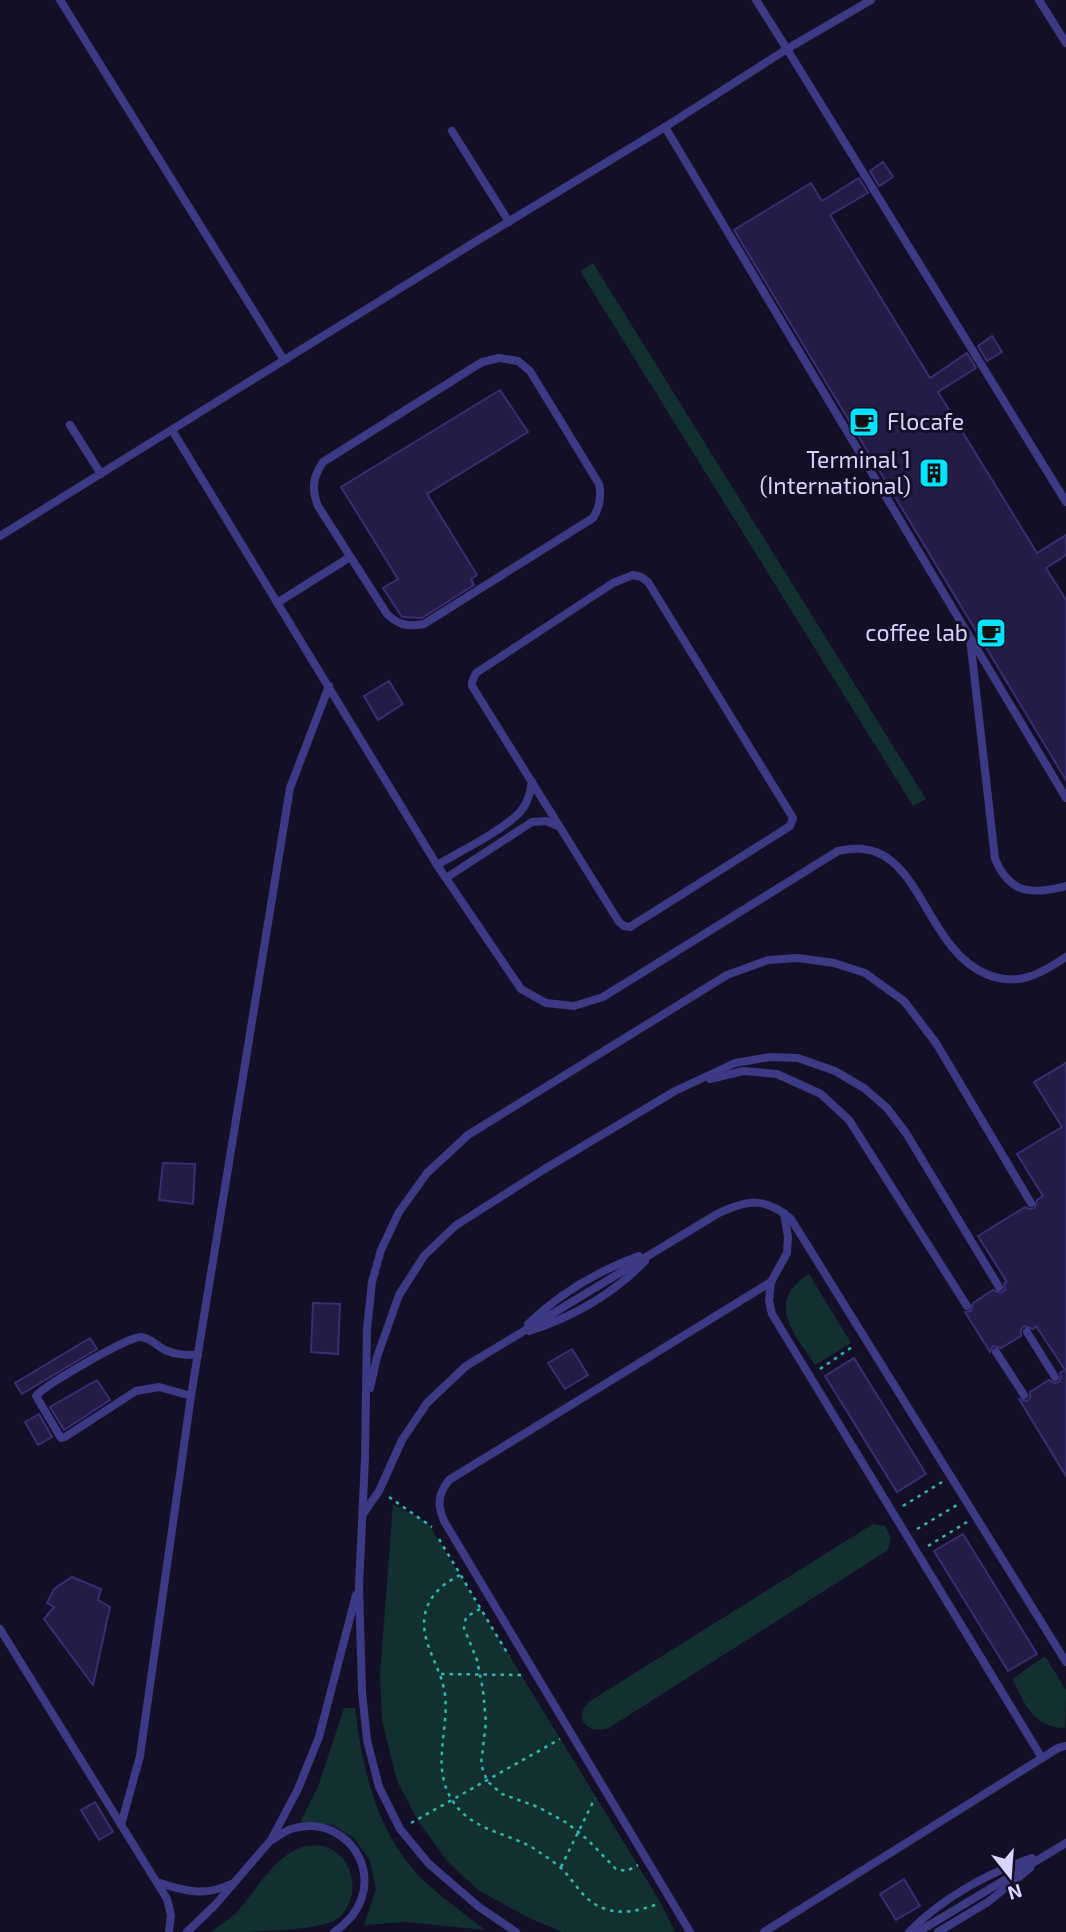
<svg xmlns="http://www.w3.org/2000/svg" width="1066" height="1932" font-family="'Exo 2',sans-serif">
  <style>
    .green { fill: #12302f }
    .building { fill: #241b47; stroke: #3b2d73; stroke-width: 2 }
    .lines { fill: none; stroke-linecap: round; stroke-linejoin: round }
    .path { stroke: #2fb8b0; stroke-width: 2.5; stroke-dasharray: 3.5 5; stroke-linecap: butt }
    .service { stroke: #3d3a85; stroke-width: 8 }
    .labels { text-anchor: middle; stroke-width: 6; stroke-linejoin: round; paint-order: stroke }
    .poi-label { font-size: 23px; fill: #d9d4ff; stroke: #130f26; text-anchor: end }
  </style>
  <rect width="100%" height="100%" fill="#130f26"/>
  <g class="green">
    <polygon points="593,263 926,799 913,806 580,271"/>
    <path d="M809 1274 851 1343 815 1365C795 1334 764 1302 809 1274Z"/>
    <polygon points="393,1504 428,1523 661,1903 675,1932 562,1932 527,1917 478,1890 448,1862 418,1821 397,1781 382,1720 380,1674"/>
    <path d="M873 1524 885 1526 891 1538 888 1550 609 1728C587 1735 572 1718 590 1701Z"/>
    <path d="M1045 1656 1066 1690 1065 1728C1031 1727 1026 1704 1012 1679Z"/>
    <path d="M344 1708H355C363 1772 377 1835 425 1882 444 1899 465 1914 485 1930L405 1922 364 1925 376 1889 370 1861 354 1838 332 1825 300 1822 319 1784Z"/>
    <path d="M306 1846C310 1846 317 1845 322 1846 357 1853 363 1903 334 1921 307 1932 243 1932 211 1932 220 1925 230 1919 238 1911 258 1888 275 1854 306 1846Z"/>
  </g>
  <g class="building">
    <polygon points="883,162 893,177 879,186 870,171"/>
    <polygon points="859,178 868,193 830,215 930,378 967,353 976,368 938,392 1037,553 1066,535 1066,555 1046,568 1066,600 1066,780 734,230 811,183 822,201"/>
    <polygon points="992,336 1002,352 987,361 978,346"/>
    <polygon points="500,390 528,432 427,494 477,575 471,579 474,585 422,618 402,617 383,588 398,579 341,487"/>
    <polygon points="389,681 403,704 378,720 364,696"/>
    <polygon points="1066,1063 1066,1476 1019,1399 1027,1401 1030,1397 1030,1392 1049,1380 1055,1383 1059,1382 1061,1377 1060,1373 1065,1370 1036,1326 1033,1329 1024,1326 1021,1330 1021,1336 1001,1348 993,1346 990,1352 965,1312 971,1311 973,1303 993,1290 1000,1293 1005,1290 1004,1283 1007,1282 978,1236 1025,1207 1030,1209 1035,1208 1037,1200 1043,1196 1017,1154 1062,1127 1034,1082"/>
    <polygon points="163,1163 195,1164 193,1204 159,1200"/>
    <polygon points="313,1303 340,1304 338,1354 311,1352"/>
    <polygon points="90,1338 97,1349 22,1394 15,1383"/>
    <polygon points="572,1349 588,1375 565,1389 548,1363"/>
    <polygon points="854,1358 926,1474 897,1492 825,1376"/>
    <polygon points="97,1380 110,1400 64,1430 50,1407"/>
    <polygon points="39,1414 52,1437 38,1445 25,1422"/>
    <polygon points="963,1534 1037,1654 1008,1671 934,1551"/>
    <polygon points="72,1577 101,1589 98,1600 110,1607 93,1685 44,1619 54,1607 47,1603 54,1589"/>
    <polygon points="95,1802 113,1832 99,1840 81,1810"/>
    <polygon points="904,1879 920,1906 896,1920 880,1894"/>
  </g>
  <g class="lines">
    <g class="path">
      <polyline points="820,1369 855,1345"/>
      <polyline points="389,1497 432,1527"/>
      <polyline points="903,1506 942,1482"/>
      <polyline points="917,1529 957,1505"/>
      <polyline points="439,1539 509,1656"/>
      <polyline points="928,1546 967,1522"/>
      <path d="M460 1575C444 1583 429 1595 425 1614 419 1642 442 1667 445 1695 449 1732 431 1766 452 1800 472 1832 509 1832 538 1851 546 1857 556 1863 563 1870 577 1885 585 1903 606 1909 624 1915 640 1910 658 1904"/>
      <polyline points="480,1609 466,1617 464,1628 477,1660 483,1690 486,1722 481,1764 487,1781 502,1794 538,1807 567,1823 588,1840 616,1869 627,1871 638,1865"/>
      <polyline points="441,1674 521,1675"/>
      <polyline points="411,1823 560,1739"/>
      <polyline points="561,1867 595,1798"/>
    </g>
    <g class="service">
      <polyline points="60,0 284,360"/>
      <polyline points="871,0 787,49 1066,502"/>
      <polyline points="1039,0 1066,43"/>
      <polyline points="665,127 1066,798"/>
      <polyline points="452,131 509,222"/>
      <path d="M499 358 518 361 530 371 599 484C602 497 600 507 593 518L424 624C408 627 398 625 387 614L318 506C311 488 313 477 323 462L482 362Z"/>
      <polyline points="70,425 101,474"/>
      <path d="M172 430 437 865 521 989 546 1003 574 1006 603 997 838 851C851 848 863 847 876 852 922 869 932 951 986 974 1017 987 1039 975 1066 957"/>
      <polyline points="0,536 475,242 665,127 787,49 756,0"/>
      <polygon points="633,575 641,577 648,582 793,818 790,826 630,927 624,926 619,922 472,686 472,682 476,673 613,583"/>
      <polyline points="277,603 350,557"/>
      <path d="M970 638 995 859C1010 894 1031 895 1066 886"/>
      <path d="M437 865C461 851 502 831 520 812 528 803 530 793 532 782"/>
      <polyline points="446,878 532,822 546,821 558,826"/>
      <polyline points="710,1079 743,1071 777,1074 821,1094 849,1120 967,1306"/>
      <polyline points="784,1213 788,1237 787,1253 771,1282 769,1301 772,1314 1042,1758"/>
      <path d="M528 1324C559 1294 598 1271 639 1256"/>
      <path d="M529 1331C573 1317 613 1294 645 1261"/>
      <polyline points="1027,1332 1055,1377"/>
      <polyline points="996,1352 1024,1395"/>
      <polyline points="370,1388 377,1357 399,1295 424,1256 455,1226 543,1170 675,1091 735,1063 770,1057 798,1058 835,1071 864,1088 887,1108 906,1133 999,1287"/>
      <path d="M191 1396 159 1387 136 1391 65 1437 61 1438 36 1396C45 1385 129 1336 141 1337 151 1338 157 1346 165 1350 176 1355 186 1355 198 1355"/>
      <path d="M363 1514 379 1491 402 1440 427 1403 466 1366 717 1214C747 1200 764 1196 791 1219L1066 1662"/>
      <polyline points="0,1629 167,1899 171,1915 169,1932"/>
      <polyline points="121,1825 140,1756 191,1396 290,788 329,686"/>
      <path d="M272 1840C278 1836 285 1831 291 1829 354 1810 396 1891 334 1932"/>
      <path d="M157 1882C183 1891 205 1897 231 1884"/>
      <polyline points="187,1932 215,1905 271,1840 298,1789 319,1737 356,1595"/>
      <polyline points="516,1932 479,1907 429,1864 400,1829 379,1787 367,1740 362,1692 359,1586 365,1458 367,1329 372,1282 381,1250 399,1212 427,1173 468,1135 727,975 768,960 798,958 834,963 865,973 904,1001 936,1043 1031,1203"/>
      <path d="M690 1932 444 1521C437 1504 438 1494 449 1480L771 1282"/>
      <polyline points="764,1932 1058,1748 1066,1746"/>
      <path d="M909 1932C942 1898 988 1873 1032 1858"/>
      <polyline points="918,1932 1066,1843"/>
      <polyline points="938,1932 988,1902 1030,1868"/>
    </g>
  </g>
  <defs>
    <g id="cafe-square" transform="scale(1.575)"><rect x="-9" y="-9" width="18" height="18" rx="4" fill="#00e5ff" stroke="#130f26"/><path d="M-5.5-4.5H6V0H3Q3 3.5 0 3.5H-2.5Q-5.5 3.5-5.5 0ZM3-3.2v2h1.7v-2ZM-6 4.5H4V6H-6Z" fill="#111"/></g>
    <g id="building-square" transform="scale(1.575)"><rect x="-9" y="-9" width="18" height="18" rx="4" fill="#00e5ff" stroke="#130f26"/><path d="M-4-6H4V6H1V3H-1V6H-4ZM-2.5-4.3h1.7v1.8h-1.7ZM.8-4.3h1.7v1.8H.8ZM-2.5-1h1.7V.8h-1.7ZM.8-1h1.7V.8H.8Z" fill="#111"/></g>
  </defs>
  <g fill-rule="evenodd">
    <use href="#cafe-square" x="864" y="422"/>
    <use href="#building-square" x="934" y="473"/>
    <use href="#cafe-square" x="991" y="633"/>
  </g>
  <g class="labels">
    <g class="poi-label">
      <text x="887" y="430" text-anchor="start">Flocafe</text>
      <text x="911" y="468">Terminal 1<tspan x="911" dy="26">(International)</tspan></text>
      <text x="968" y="641">coffee lab</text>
    </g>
  </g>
  <g transform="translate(1010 1876) rotate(163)" stroke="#130f26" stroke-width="5" paint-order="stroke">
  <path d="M0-5L12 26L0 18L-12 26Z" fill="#d9d4ff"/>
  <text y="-10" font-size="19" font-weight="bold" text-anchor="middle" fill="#d9d4ff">N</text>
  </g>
</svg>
